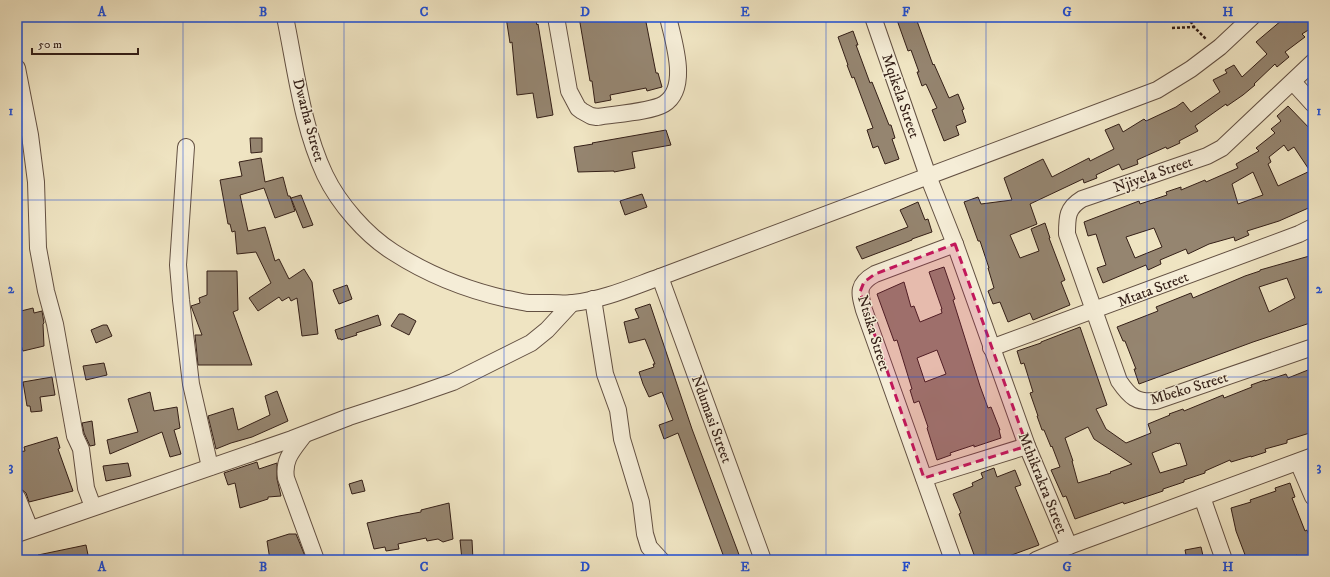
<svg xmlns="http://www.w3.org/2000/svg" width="1330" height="577" font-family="'IM FELL DW Pica',serif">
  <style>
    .building { fill: #958570; stroke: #341f17; fill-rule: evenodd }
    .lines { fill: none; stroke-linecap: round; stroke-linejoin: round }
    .minor-casing { stroke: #635042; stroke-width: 18 }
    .path { stroke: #341f17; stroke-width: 2.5; stroke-dasharray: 3 2; stroke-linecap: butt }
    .minor { stroke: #f5edd7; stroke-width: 16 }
    .marked { fill: #c2185b; fill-opacity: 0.2; stroke: #c2185b; stroke-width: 3; stroke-dasharray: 8 5; stroke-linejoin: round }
    .grid { fill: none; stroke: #1d4ed8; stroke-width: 1; stroke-opacity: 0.55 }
    .labels { text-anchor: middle; stroke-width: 3; stroke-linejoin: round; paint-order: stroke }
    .street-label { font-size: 15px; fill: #341f17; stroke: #f5edd7 }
    .neatline { fill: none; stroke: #1d4ed8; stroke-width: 1.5 }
    .grid-label { font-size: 13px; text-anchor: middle; font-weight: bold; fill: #1d4ed8 }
  </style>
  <rect width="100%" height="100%" fill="#efe4c2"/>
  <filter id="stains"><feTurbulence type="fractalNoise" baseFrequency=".005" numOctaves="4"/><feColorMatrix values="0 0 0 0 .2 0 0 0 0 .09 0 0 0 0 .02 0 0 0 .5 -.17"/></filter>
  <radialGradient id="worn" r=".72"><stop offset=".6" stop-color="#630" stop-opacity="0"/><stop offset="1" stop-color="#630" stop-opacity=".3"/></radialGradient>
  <g class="building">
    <polygon points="506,17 535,17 537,25 538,24 553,115 537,118 533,93 517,95 512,42 510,43"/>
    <polygon points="579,17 645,17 656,73 658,73 662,87 647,91 646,88 610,95 611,100 595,103 592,81 590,81"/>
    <polygon points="906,17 912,17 914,22 917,21 933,65 934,64 949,98 958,94 964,109 962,110 966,122 956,126 959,135 944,141 932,110 937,108 926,84 922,86 917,72 919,72 911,50 908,51 897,20"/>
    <polygon points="1288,17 1294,22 1301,17 1313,17 1313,27 1302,34 1305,37 1285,52 1289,57 1277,67 1275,64 1254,84 1255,85 1243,95 1227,106 1226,104 1195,126 1198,131 1179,141 1180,143 1167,149 1166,147 1137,160 1138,164 1122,170 1119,164 1096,175 1097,178 1084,183 1083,179 1030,204 1037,224 1010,235 1020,258 1039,251 1031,229 1045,223 1050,238 1049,238 1065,280 1061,282 1070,305 1033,320 1030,313 1008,322 1000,302 993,304 988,291 994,288 988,268 989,268 980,241 978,241 964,202 978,197 981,204 1012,200 1004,178 1043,159 1052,177 1089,158 1090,161 1114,149 1105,130 1119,124 1123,132 1144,119 1146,121 1176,107 1183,102 1191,112 1220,92 1213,80 1227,73 1225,70 1234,65 1242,77 1267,54 1256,42 1282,20 1283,21"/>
    <polygon points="853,31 858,45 856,45 870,83 872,82 889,125 891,125 895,138 892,139 899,159 885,164 878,146 873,148 867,130 873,128 854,77 852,78 847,65 848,65 838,37"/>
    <path d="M1288 106 1313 132V206L1279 221 1247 231 1249 235 1235 241 1234 237 1209 244 1188 254 1186 249 1160 260 1161 264 1148 270 1146 265 1103 283 1097 268 1106 265 1096 234 1088 236 1084 222 1139 201 1140 204 1167 195 1166 192 1181 187V190L1205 180 1206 182 1238 168 1236 164 1259 151 1256 148 1275 133 1271 129 1281 121 1277 116ZM1284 145 1288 151 1294 147 1310 171 1278 186 1268 164 1271 162 1269 157ZM1253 172 1263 195 1238 204 1232 184ZM1154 228 1162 247 1135 258 1126 237Z"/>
    <polygon points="666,130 671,145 632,152 635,168 614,172 614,171 578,172 574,147 593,144 592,143"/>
    <polygon points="250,138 262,138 262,152 251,153"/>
    <polygon points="261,158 265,182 283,177 288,196 290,196 295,211 275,218 264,188 240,195 248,231 265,227 275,261 279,259 289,279 304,269 312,282 318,334 302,336 297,298 291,301 289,297 282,301 279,297 258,311 249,298 271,283 256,252 237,254 235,231 232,232 230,224 228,224 220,180 242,176 239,162"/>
    <polygon points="642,194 647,207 625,215 620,201"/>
    <polygon points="301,195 313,225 303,228 291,198"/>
    <polygon points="918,202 925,220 928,219 932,232 912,239 912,240 862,259 856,247 908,227 900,210"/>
    <path d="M1313 255V322L1253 342 1139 384 1134 369H1136L1125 341H1123L1117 327 1158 311 1156 307 1191 293 1193 298 1245 276 1260 271V270ZM1287 278 1295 298 1269 312 1259 287Z"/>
    <path d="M944 267 955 299 953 300 980 386 988 408 991 407 1000 430H999L1001 438 974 447V445L950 453 951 455 937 460 927 428 928 427 919 401 914 403 910 390 912 389 897 340 894 341 877 294 904 282 911 307 914 306 920 322 942 313 941 309H942L929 272ZM937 350 946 374 925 382 917 358Z"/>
    <polygon points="207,271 237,271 238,310 233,312 252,365 198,365 195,335 202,335 191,306 200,303 199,298 207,295"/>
    <polygon points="347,285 352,299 339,304 333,290"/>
    <polygon points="650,304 692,429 741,560 725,560 678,433 664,439 659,425 673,420 662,392 649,397 643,384 639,372 654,367 653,364 655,364 645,339 629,343 624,322 639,318 635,309"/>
    <polygon points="33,308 34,313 42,311 44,323 43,324 44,346 23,351 17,333 17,312"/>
    <polygon points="399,314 403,314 416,321 409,335 391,326"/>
    <polygon points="378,315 381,325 356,333 357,335 341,340 341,339 338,339 335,330"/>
    <polygon points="103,325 107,325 112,336 96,343 91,330"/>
    <path d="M1080 327 1107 405 1096 409 1106 429 1126 443 1151 433 1148 424 1170 415 1169 414 1183 409 1184 411 1223 395 1224 398 1252 387 1251 385 1265 380V381L1286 374 1288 378 1313 368V432L1287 440V443L1265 449 1266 452 1251 457V456L1231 462 1230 460 1205 471V473L1184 480V482L1163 489V491L1124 504 1123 502 1075 519 1066 496 1063 497 1051 470 1060 467 1052 446 1051 447 1044 430H1042L1037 416H1038L1030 393 1033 392 1024 363 1021 364 1017 351 1041 343V342ZM1088 427 1094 439 1132 464 1110 472 1111 473 1078 483 1072 461H1073L1065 438ZM1177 443 1178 444 1180 443 1187 465 1160 473 1152 453Z"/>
    <polygon points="104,363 107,375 86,380 83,366"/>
    <polygon points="52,377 55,395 40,397 42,411 31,412 30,406 27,406 23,382"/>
    <polygon points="277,391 288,421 252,437 231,443 216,449 208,416 233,408 238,430 270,415 265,396"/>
    <polygon points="150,392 154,411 177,407 180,428 174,430 181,454 170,457 162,432 110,454 107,440 138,432 128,399"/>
    <polygon points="92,421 95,445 90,446 84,433 82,423"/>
    <polygon points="57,437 60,448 58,449 73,491 29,502 26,493 21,489 18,473 17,473 17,452 25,451 24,447"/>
    <polygon points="257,462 259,469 277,463 277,479 281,496 268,497 268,499 240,508 235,483 228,485 224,473"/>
    <polygon points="128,463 131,476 106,481 103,466"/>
    <polygon points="994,468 997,477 1015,470 1021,485 1015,487 1039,545 1009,556 1011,560 976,560 959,514 961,513 953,494 973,486 972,483 983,478 981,473"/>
    <polygon points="362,480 365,491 352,494 349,484"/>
    <polygon points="1290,483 1295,497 1292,498 1305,531 1307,530 1312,545 1310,546 1313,555 1313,560 1299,560 1297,555 1283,560 1247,560 1236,531 1231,508 1251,502 1250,500 1276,491 1275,488"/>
    <polygon points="449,503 453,539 443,542 438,539 427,541 426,538 398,544 399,549 386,551 385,547 374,549 367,523 399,516 421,512 421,510"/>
    <polygon points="289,534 296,534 305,556 305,560 270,560 267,541"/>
    <polygon points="460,540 472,540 473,560 462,560"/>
    <polygon points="86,545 89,560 39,560 38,555"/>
    <polygon points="1201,547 1204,560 1187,560 1185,550"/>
  </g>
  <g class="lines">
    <g class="minor-casing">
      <g id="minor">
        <path d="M285 17C296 70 302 126 325 175 339 204 366 235 393 252 427 274 467 290 507 299 514 300 521 302 528 303 536 303 544 303 552 303 559 303 566 304 573 303 603 300 632 287 660 277L1157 90 1191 69 1220 47 1252 17"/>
        <path d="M556 17 569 91 578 108 582 111 591 116 597 117C614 114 651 112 664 104 690 88 673 40 668 17"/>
        <polyline points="873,17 928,176 955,244 1027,446 1069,546"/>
        <path d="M1313 62 1222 148 1207 156 1082 199C1067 208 1067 217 1067 234L1119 381C1130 397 1136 403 1156 401L1313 347"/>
        <polyline points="17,68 30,135 36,182 38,248 46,291 55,324 75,436 81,449 86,488 93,507"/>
        <polyline points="1293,82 1313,104"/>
        <polyline points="186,147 178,265 181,300 191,384 210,467"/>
        <polyline points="660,277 763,560"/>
        <polyline points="593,299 605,374 618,410 622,439 641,502 645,534 649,547 661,560"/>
        <polyline points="991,348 1299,234 1313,227"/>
        <path d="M304 435C293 450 283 459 286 478L316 560"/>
        <polyline points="1298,462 1313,497"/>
        <polyline points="924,478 1027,446"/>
        <polyline points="17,497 30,529"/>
        <polyline points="1202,497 1224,560"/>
        <polyline points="17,534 292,439 349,417 410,397 453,382 531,343 547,330 572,303"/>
        <path d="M953 560 864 310C859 292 857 284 875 274L955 244"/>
        <polyline points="1036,560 1069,546 1313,456"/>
      </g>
    </g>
    <g class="path">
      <polyline points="1188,17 1194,27 1206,39"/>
      <polyline points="1172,28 1194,27"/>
    </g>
    <use href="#minor" class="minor"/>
  </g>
  <path class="marked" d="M955 244 1027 446 924 478 860 292 864 282 875 274Z"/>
  <path class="grid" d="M183 17V560M344 17V560M504 17V560M665 17V560M826 17V560M986 17V560M1147 17V560M17 200H1313M17 377H1313"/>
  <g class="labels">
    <g class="street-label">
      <text transform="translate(901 96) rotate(71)" y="5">Mqikela Street</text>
      <text transform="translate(309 120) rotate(75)" y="5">Dwarha Street</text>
      <text transform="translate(1153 174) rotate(-19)" y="5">Njiyela Street</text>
      <text transform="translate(1153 289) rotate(-21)" y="5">Mtata Street</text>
      <text transform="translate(874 333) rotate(73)" y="5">Ntsika Street</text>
      <text transform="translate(1189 388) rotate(-17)" y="5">Mbeko Street</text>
      <text transform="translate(712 419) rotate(70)" y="5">Ndumasi Street</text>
      <text transform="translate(1043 483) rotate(68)" y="5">Mthikrakra Street</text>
    </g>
  </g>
  <rect width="1330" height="577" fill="none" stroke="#efe4c2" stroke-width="44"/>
  <path d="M32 48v6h106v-6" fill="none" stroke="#341f17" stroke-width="2"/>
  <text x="38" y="48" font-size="12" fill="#341f17" stroke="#f5edd7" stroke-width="3" paint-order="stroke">50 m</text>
  <rect x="22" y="22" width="1286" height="533" class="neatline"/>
  <g class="grid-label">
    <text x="102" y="16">A</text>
    <text x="263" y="16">B</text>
    <text x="424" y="16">C</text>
    <text x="585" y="16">D</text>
    <text x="745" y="16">E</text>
    <text x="906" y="16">F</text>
    <text x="1067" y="16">G</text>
    <text x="1228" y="16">H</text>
    <text x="11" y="115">1</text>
    <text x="1319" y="115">1</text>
    <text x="11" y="293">2</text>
    <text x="1319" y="293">2</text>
    <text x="11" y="471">3</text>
    <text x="1319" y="471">3</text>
    <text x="102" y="571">A</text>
    <text x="263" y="571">B</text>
    <text x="424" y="571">C</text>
    <text x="585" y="571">D</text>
    <text x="745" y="571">E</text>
    <text x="906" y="571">F</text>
    <text x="1067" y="571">G</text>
    <text x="1228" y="571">H</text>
  </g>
  <rect width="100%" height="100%" filter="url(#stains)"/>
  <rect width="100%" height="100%" fill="url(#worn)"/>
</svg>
